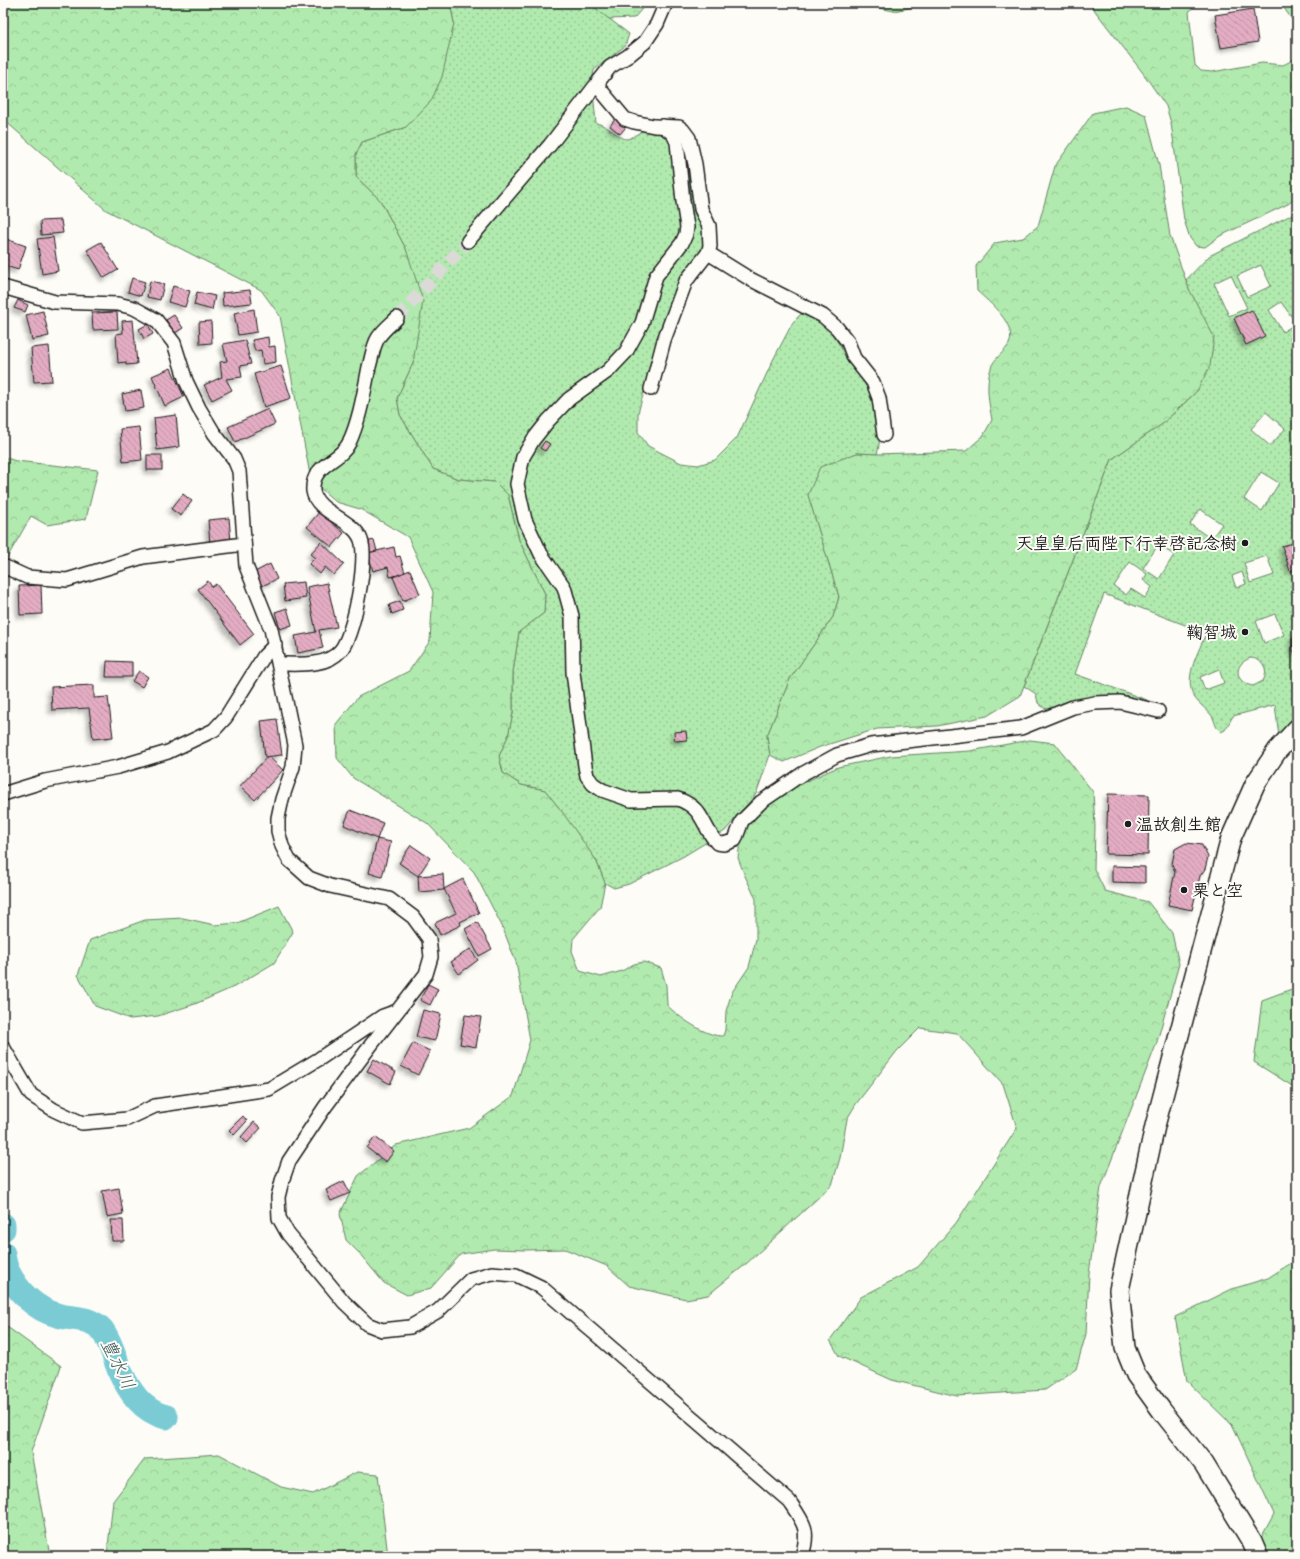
<svg xmlns="http://www.w3.org/2000/svg" width="1300" height="1559" font-family="Itim,'Klee One',sans-serif">
  <style>
    .grass { fill: url(#grass-dots); stroke: #668365; fill-rule: evenodd }
    .forest { fill: url(#forest-crowns); stroke: #668365 }
    .lines { fill: none; stroke-linecap: round; stroke-linejoin: round }
    .river { stroke: #7acbd4; stroke-width: 25 }
    .building { fill: url(#building-back-hatch); stroke: #1c1c1c; filter: url(#shadow) }
    .street-tunnel { stroke: #dbdad6; stroke-width: 13; stroke-dasharray: 13 6; stroke-linecap: butt }
    .street-casing { stroke: #1c1c1c; stroke-width: 16 }
    .secondary-casing { stroke: #1c1c1c; stroke-width: 22 }
    .street { stroke: #fdfcf7; stroke-width: 13 }
    .secondary { stroke: #fdfcf7; stroke-width: 19 }
    .poi-dot { fill: #1c1c1c; stroke: #fdfcf7; stroke-width: 1.5 }
    .labels { text-anchor: middle; stroke-width: 4; stroke-linejoin: round; paint-order: stroke }
    .poi-label { font-size: 17px; font-weight: bold; fill: #1c1c1c; stroke: #fdfcf7; text-anchor: end }
    .water-label { font-size: 18px; font-style: italic; fill: #3d595c; stroke: #fdfcf7 }
  </style>
  <defs>
    <pattern id="grass-dots" width="8" height="8" patternUnits="userSpaceOnUse"><rect width="8" height="8" fill="#b1eaae"/><path d="M2 2h.1M6 6h.1" fill="none" stroke="#98c895" stroke-width="1.8" stroke-linecap="round"/></pattern>
    <pattern id="forest-crowns" width="20" height="18" patternUnits="userSpaceOnUse"><rect width="20" height="18" fill="#b1eaae"/><path d="M2 6a3 3 0 1 1 6 0M12 15a3 3 0 1 1 6 0" fill="none" stroke="#98c895"/></pattern>
    <pattern id="building-back-hatch" width="6" height="6" patternUnits="userSpaceOnUse"><rect width="6" height="6" fill="#e3acc2"/><path d="M-1 5l2 2M0 0l6 6M5-1l2 2" fill="none" stroke="#c293a6"/></pattern>
    <filter id="shadow"><feDropShadow dx="-3.5" dy="3.5" stdDeviation="2" flood-color="#0004"/></filter>
  </defs>
  <rect width="100%" height="100%" fill="#fdfcf7"/>
  <filter id="ink" filterUnits="userSpaceOnUse"><feTurbulence type="fractalNoise" baseFrequency=".025" numOctaves="2"/><feDisplacementMap in="SourceGraphic" scale="8" xChannelSelector="R" yChannelSelector="G"/><feConvolveMatrix kernelMatrix="1 2 1 2 8 2 1 2 1" color-interpolation-filters="sRGB"/></filter>
  <g filter="url(#ink)">
    <g class="grass">
      <path d="M450 3H589L629 34 625 46 594 70 592 82 596 123C607 125 621 139 626 139 633 139 639 131 645 130 654 129 670 132 680 133L685 142 706 233V243L699 255 645 388 638 413V432L648 446 681 463 698 465 715 460 737 438 773 360 793 322 801 314C829 320 837 341 850 364 854 370 859 375 863 381 875 399 884 433 877 454L857 453 808 494 839 597 833 617 790 679 767 736 770 755 756 794 725 831 684 856 629 884 614 888 605 883 596 860 545 790 521 785 503 773 499 756 508 736 513 713V672L519 632 544 613 545 594 519 540 508 495 495 482 458 479 433 469 400 415 397 398 413 363 406 249 380 200 356 177V154L362 142 406 127 454 23Z"/>
      <path d="M1297 212V718L1279 736 1275 705 1233 716 1225 730 1221 732C1214 726 1216 723 1212 716 1207 709 1197 703 1193 695 1184 675 1199 652 1206 633L1104 594 1075 674 1147 700V703L1052 711 1044 708 1038 703 1036 694 1024 686 1112 459 1161 425 1197 391 1189 289 1186 280 1209 256ZM1261 265 1271 286 1247 297 1237 276ZM1231 275 1247 308 1229 316 1214 283ZM1281 302 1296 323 1283 332 1269 310ZM1266 412 1285 429 1270 446 1251 429ZM1261 472 1279 483 1262 511 1244 499ZM1200 509 1222 524 1211 539 1190 524ZM1158 545 1174 555 1159 579 1143 568ZM1267 556 1274 575 1250 583 1244 563ZM1130 562 1147 574 1143 580 1152 587 1145 598 1131 589 1126 595 1114 586ZM1242 572 1246 584 1236 588 1232 576ZM1275 614 1284 635 1264 643 1256 621ZM1251 658C1264 660 1269 670 1263 681L1253 686C1234 683 1233 663 1251 658ZM1219 669 1224 683 1205 690 1200 677Z"/>
    </g>
    <g class="forest">
      <path d="M3 3H450L454 23 442 77 431 101 406 127 362 142 356 154V177L380 200 406 249 423 301 413 363 397 398 400 415 433 469 458 479 495 482 508 495 519 540 545 594 544 613 519 632 513 672V713L508 736 499 756 503 773 521 785 545 790 563 813 596 860 605 883 600 907 573 939 572 951 580 971 601 977 622 971 634 964 644 962 661 968 666 985 667 1005C678 1017 707 1037 723 1036L725 1030 726 1011 732 992 749 967 756 939V899L745 876 738 858 740 842 747 824 766 805 789 789 838 767 891 756 970 751 1030 740 1055 743 1093 792 1095 826 1094 869 1105 891 1148 902 1172 933 1179 964 1156 1045 1101 1187 1089 1274 1086 1334 1076 1369 1045 1390 957 1396 892 1380 839 1356 830 1340 861 1297 918 1267 956 1223 1017 1128 1003 1084 957 1033 920 1028 897 1051 856 1104 847 1119 840 1158 832 1185 746 1264 708 1295 686 1299 629 1286 607 1266 565 1249 525 1250 494 1249 461 1254 431 1288 407 1295 384 1283 359 1253 346 1240 340 1214 358 1176 396 1145 469 1128 513 1096 530 1040 516 962 502 926 474 872 427 823 353 778 337 758 336 724 358 697 409 671 430 641 433 592 408 537 360 509 336 502 311 480 280 316 261 290 106 210 3 119Z"/>
      <polygon points="589,3 647,3 634,18 609,19"/>
      <polygon points="860,3 932,3 894,11 863,5"/>
      <polygon points="1089,3 1206,3 1194,6 1189,12 1195,65 1201,71 1212,72 1262,63 1283,65 1297,58 1297,197 1288,204 1220,236 1205,247 1196,246 1190,238 1184,220 1171,123 1166,106 1143,73"/>
      <polygon points="1280,3 1297,3 1297,27 1282,5"/>
      <path d="M1126 106 1146 115 1159 165 1170 236 1189 289 1214 337 1210 366 1197 391 1161 425 1112 459 1020 696 987 716 937 726 877 729 820 747 784 762 770 755 767 736 790 679 833 617 839 597 808 495 820 467 857 453 877 454 966 451 983 436 992 420C989 403 985 386 991 368 993 359 1005 352 1009 344 1018 325 989 302 977 291L976 266 995 243 1023 238 1038 226 1055 166 1093 113Z"/>
      <polygon points="3,457 16,461 98,470 86,519 47,525 31,516 3,565"/>
      <polygon points="279,906 293,932 274,963 234,987 195,1004 158,1016 130,1019 95,1006 78,975 90,940 145,920 183,918 215,925 237,923"/>
      <polygon points="1297,987 1297,1089 1254,1062 1262,1000"/>
      <polygon points="1297,1259 1297,1556 1251,1556 1274,1514 1233,1426 1187,1381 1175,1317 1232,1289 1268,1278"/>
      <polygon points="3,1324 61,1366 31,1452 50,1556 3,1556"/>
      <polygon points="219,1454 281,1487 313,1494 357,1472 378,1474 388,1556 107,1556 113,1501 145,1459"/>
    </g>
    <g class="lines">
      <g class="river">
        <polyline points="3,1225 3,1229"/>
        <path d="M3 1254C4 1260 5 1267 8 1272 18 1292 35 1309 57 1315 72 1320 90 1316 102 1330 111 1342 114 1356 119 1369 129 1391 142 1411 166 1417"/>
      </g>
    </g>
    <g class="building">
      <polygon points="1253,9 1258,42 1221,48 1215,15"/>
      <polygon points="616,118 626,127 620,134 610,126"/>
      <polygon points="61,220 63,233 41,235 40,221"/>
      <polygon points="53,237 58,271 42,274 37,239"/>
      <polygon points="6,239 26,246 18,270 3,265 3,250"/>
      <polygon points="101,242 118,270 104,278 87,250"/>
      <polygon points="132,278 145,282 141,296 128,292"/>
      <polygon points="150,281 164,284 160,300 147,297"/>
      <polygon points="173,286 190,291 185,307 168,302"/>
      <polygon points="250,290 252,303 223,306 222,293"/>
      <polygon points="197,292 215,296 212,310 194,305"/>
      <polygon points="18,300 28,305 25,312 14,308"/>
      <polygon points="254,309 257,332 238,335 234,313"/>
      <polygon points="1252,310 1265,336 1246,345 1234,318"/>
      <polygon points="43,311 49,336 32,340 26,315"/>
      <polygon points="117,312 118,329 93,330 92,313"/>
      <polygon points="174,315 183,328 175,333 166,320"/>
      <polygon points="133,320 137,364 126,365 126,362 118,363 116,334 123,333 122,321"/>
      <polygon points="211,321 212,343 200,344 199,322"/>
      <polygon points="148,324 153,334 144,339 139,329"/>
      <polygon points="268,337 269,347 275,346 276,362 263,364 261,350 255,351 252,340"/>
      <polygon points="245,340 251,364 240,366 242,377 226,379 232,390 212,400 204,385 222,377 220,362 227,361 223,344"/>
      <polygon points="49,346 52,381 34,382 31,348"/>
      <polygon points="281,366 291,398 264,407 254,374"/>
      <polygon points="171,368 184,397 165,406 152,376"/>
      <polygon points="141,390 144,408 125,411 122,394"/>
      <polygon points="268,409 275,424 235,442 228,427"/>
      <polygon points="176,415 179,447 157,450 154,418"/>
      <polygon points="139,427 142,460 123,462 120,429"/>
      <polygon points="545,441 550,444 545,451 540,448"/>
      <rect x="147" y="455" width="15" height="15"/>
      <polygon points="183,494 192,501 181,516 171,509"/>
      <polygon points="319,512 344,533 332,547 307,527"/>
      <polygon points="229,518 231,542 210,544 208,520"/>
      <polygon points="374,540 377,551 368,553 366,542"/>
      <polygon points="321,542 344,564 334,575 325,567 320,574 309,564 315,558 310,554"/>
      <polygon points="1297,542 1297,569 1290,571 1282,546"/>
      <polygon points="394,547 396,557 400,556 405,573 390,577 388,567 373,571 368,553"/>
      <polygon points="270,564 277,579 262,586 255,572"/>
      <polygon points="410,570 420,594 403,601 393,577"/>
      <polygon points="208,581 212,587 216,584 254,634 240,645 198,589"/>
      <polygon points="304,582 306,598 285,601 283,584"/>
      <polygon points="327,583 337,627 319,630 323,648 298,653 295,636 316,632 307,587"/>
      <polygon points="41,585 42,614 20,615 19,586"/>
      <polygon points="400,601 403,610 392,614 389,605"/>
      <polygon points="287,608 292,625 280,629 275,612"/>
      <polygon points="1297,631 1297,655 1293,651 1292,639"/>
      <polygon points="107,661 132,662 132,677 106,677"/>
      <polygon points="139,671 148,677 142,687 132,681"/>
      <polygon points="94,685 94,698 108,697 113,737 93,739 89,708 52,710 51,687"/>
      <polygon points="277,719 282,755 265,757 261,721"/>
      <polygon points="686,731 687,740 675,741 674,732"/>
      <polygon points="268,756 283,770 255,800 240,786"/>
      <polygon points="1108,794 1149,795 1148,855 1106,854"/>
      <polygon points="350,810 383,823 377,839 344,825"/>
      <polygon points="377,839 391,842 382,877 369,873"/>
      <polygon points="1186,843 1202,845 1208,857 1205,869 1200,876 1192,910 1168,905 1175,872 1172,864 1175,849"/>
      <polygon points="411,845 430,858 418,876 399,863"/>
      <polygon points="1112,866 1145,867 1145,883 1112,882"/>
      <polygon points="443,874 444,890 419,892 418,876"/>
      <polygon points="463,879 479,913 460,922 461,925 440,935 435,923 456,913 444,889"/>
      <polygon points="477,922 492,949 479,956 465,929"/>
      <polygon points="470,949 478,960 459,974 451,962"/>
      <polygon points="428,984 438,989 430,1005 420,1000"/>
      <polygon points="423,1010 441,1014 435,1041 416,1037"/>
      <polygon points="465,1015 481,1017 476,1047 460,1044"/>
      <polygon points="413,1043 430,1051 418,1075 401,1066"/>
      <polygon points="374,1059 396,1072 390,1084 367,1071"/>
      <polygon points="243,1116 247,1121 234,1135 229,1130"/>
      <polygon points="254,1122 261,1128 247,1143 241,1137"/>
      <polygon points="375,1137 394,1151 386,1162 367,1148"/>
      <polygon points="344,1181 350,1193 331,1201 326,1190"/>
      <polygon points="119,1188 123,1214 107,1217 102,1191"/>
      <polygon points="111,1220 123,1220 124,1241 112,1241"/>
    </g>
    <g class="lines">
      <polyline class="street-tunnel" points="397,318 468,241"/>
      <g class="street-casing">
        <g id="street">
          <path d="M663 126 673 134 677 142 683 201 687 227 686 234 682 243 656 276 642 323 626 352 608 371 569 399 548 421 533 440 523 457 517 484 525 520 541 554 564 587 572 616 573 672 585 766 587 776 593 784 602 790 631 800 678 799C705 809 701 825 717 843L724 844 735 840 742 821 761 802 802 774 837 755 871 745 1021 728 1073 707 1095 703 1120 702 1158 711"/>
          <polyline points="468,241 550,145 599,81"/>
          <polyline points="708,253 750,279 823,316 837,328 848,342 854,358 873,382 879,398 884,435"/>
          <path d="M3 287 55 302 118 304 134 308 156 320 174 343 186 381 199 408 214 433 234 459 239 471 246 566 271 629 295 745 293 767 282 799 278 818V831L282 846 289 860 309 878 330 886 389 899 413 917 429 939 431 957 426 974 371 1045 325 1107 289 1161 282 1181 278 1197 279 1218 288 1234 344 1302 367 1324 382 1330 410 1327 438 1311 471 1279 492 1273 516 1275 541 1287 789 1501C804 1523 810 1529 802 1556"/>
          <polyline points="651,389 664,340 686,281 708,253 710,246 709,226 701,209 695,164 689,138 683,130 679,127 654,126 634,122 625,119 599,88 599,81 610,67 628,56 645,42 657,24 666,3"/>
          <polyline points="3,566 27,577 67,580 143,557 244,544"/>
          <path d="M279 664C298 664 326 667 340 651 354 636 368 559 361 540 354 519 316 513 313 491 311 464 340 462 349 443 360 419 364 392 369 367 372 357 373 346 378 338 383 330 391 324 397 318"/>
          <polyline points="3,794 45,781 118,767 168,752 214,730 226,717 264,656 275,645"/>
          <polyline points="3,1047 31,1095 54,1110 82,1123 127,1119 155,1106 269,1089 319,1059 383,1016 397,1011"/>
        </g>
      </g>
      <g class="secondary-casing">
        <polyline id="secondary" points="1258,1556 1252,1542 1204,1464 1162,1411 1136,1375 1125,1348 1119,1290 1155,1126 1231,838 1255,784 1277,751 1297,729"/>
      </g>
      <use href="#street" class="street"/>
      <use href="#secondary" class="secondary"/>
    </g>
  </g>
  <g class="poi-dot">
    <circle cx="1245" cy="543" r="4"/>
    <circle cx="1245" cy="632" r="4"/>
    <circle cx="1128" cy="824" r="4"/>
    <circle cx="1184" cy="890" r="4"/>
  </g>
  <g class="labels">
    <g class="poi-label">
      <text x="1237" y="549">天皇皇后両陛下行幸啓記念樹</text>
      <text x="1237" y="638">鞠智城</text>
      <text x="1136" y="830" text-anchor="start">温故創生館</text>
      <text x="1192" y="896" text-anchor="start">栗と空</text>
    </g>
    <g class="water-label">
      <text transform="translate(118 1364) rotate(64)" y="6">豊水川</text>
    </g>
  </g>
  <rect width="1300" height="1559" fill="none" stroke="#fdfcf7" stroke-width="16"/>
  <rect x="8" y="8" width="1284" height="1543" fill="none" stroke="#1c1c1c" stroke-width="1.5" filter="url(#ink)"/>
</svg>
